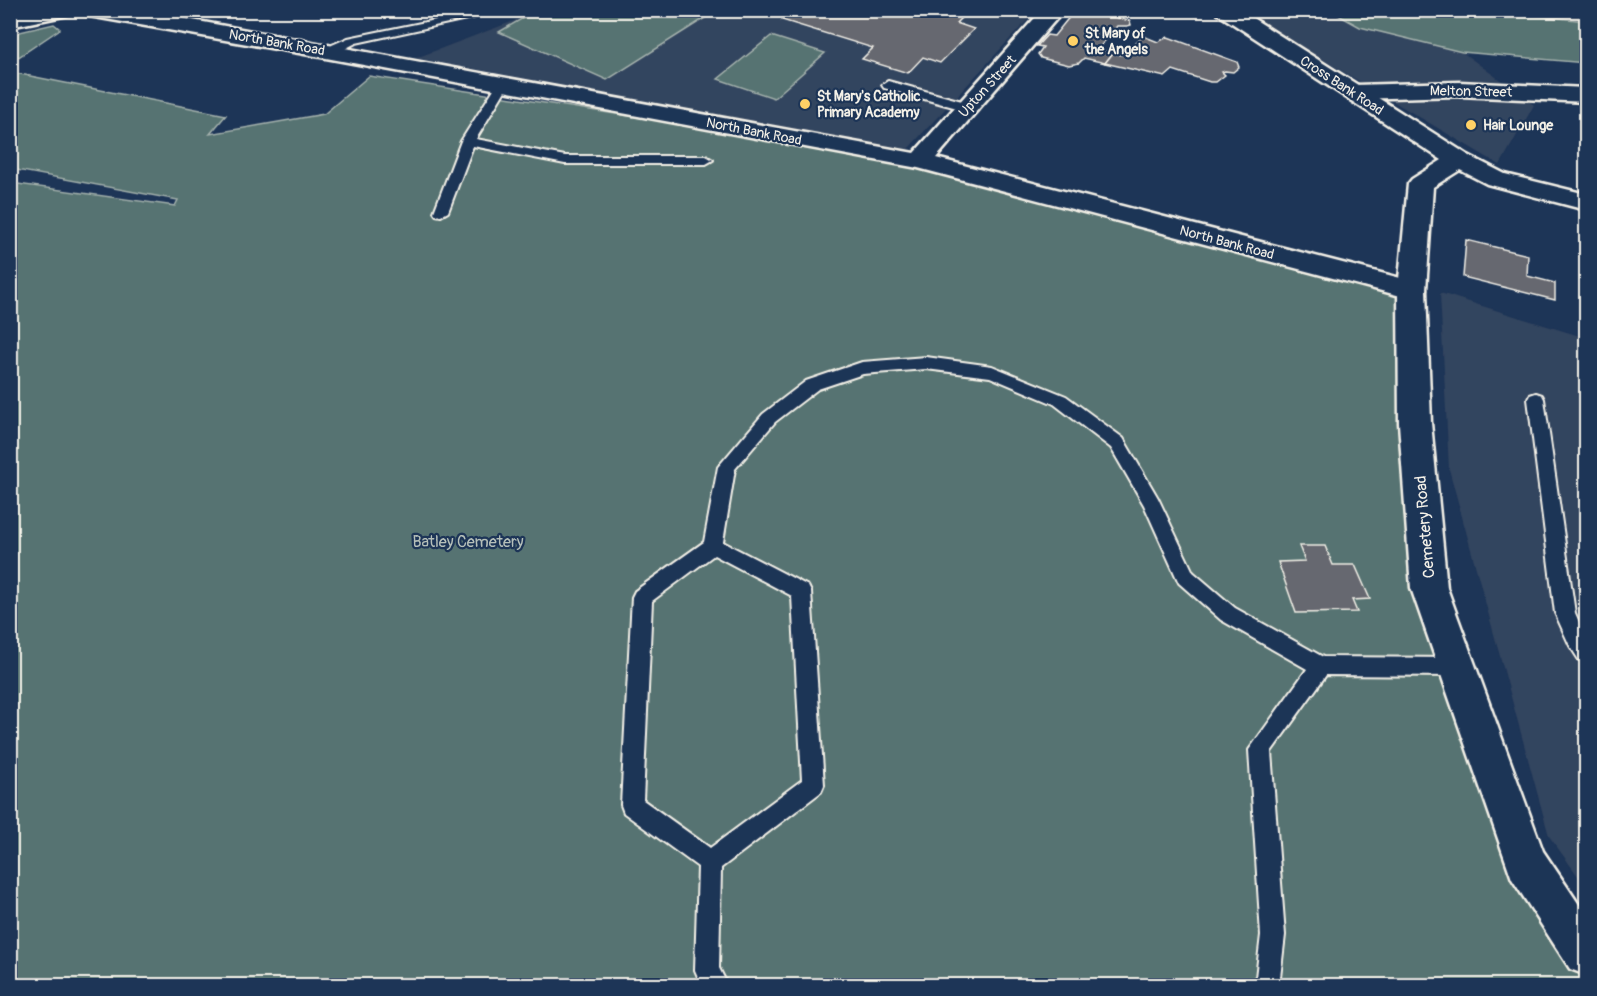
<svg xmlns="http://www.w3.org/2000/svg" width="1597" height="996" font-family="Pangolin,sans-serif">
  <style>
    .built { fill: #33445e }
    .green { fill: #567372; stroke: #a5b2ad; stroke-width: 1.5 }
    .building { fill: #666770; stroke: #f4f1e8; stroke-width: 1.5 }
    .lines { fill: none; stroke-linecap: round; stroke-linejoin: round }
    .service-casing { stroke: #f4f1e8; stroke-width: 4 }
    .minor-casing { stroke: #f4f1e8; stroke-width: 5 }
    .tertiary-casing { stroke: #f4f1e8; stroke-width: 5 }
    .service { fill: #1d3557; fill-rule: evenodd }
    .minor { fill: #1d3557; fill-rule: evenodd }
    .tertiary { fill: #1d3557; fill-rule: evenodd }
    .poi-dot { fill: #ffd166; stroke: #1d3557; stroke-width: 2 }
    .labels { text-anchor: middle; stroke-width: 4.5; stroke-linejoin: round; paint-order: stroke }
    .far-poi-label { font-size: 14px; font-weight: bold; fill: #f4f1e8; stroke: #1d3557; text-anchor: start }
    .far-street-label { font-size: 14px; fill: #f4f1e8; stroke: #1d3557 }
    .street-label { font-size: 16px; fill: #f4f1e8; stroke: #1d3557 }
    .park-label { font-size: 16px; fill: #b5bfb9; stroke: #1d3557 }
  </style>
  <rect width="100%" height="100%" fill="#1d3557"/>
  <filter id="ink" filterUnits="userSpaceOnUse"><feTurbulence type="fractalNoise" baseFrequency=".0167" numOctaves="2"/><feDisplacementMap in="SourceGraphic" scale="12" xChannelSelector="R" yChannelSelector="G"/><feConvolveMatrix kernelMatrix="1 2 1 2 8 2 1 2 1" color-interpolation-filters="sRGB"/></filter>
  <g filter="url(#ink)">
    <g class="built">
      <polygon points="526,11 1036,11 907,150 416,58 527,16"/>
      <polygon points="1241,11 1330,11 1360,27 1462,52 1534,105 1500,165"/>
      <polygon points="1487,11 1586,11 1586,21"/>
      <polygon points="1440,293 1586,338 1586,887 1549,836 1449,469"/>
    </g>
    <g class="green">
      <polygon points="537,10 716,10 716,11 607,80 499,32"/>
      <polygon points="1487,10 1586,21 1586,63 1462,52 1360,27 1331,11"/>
      <polygon points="54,24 60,29 11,62 11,34"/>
      <polygon points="771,36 825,53 774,98 718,79"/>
      <polygon points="10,72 226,115 210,134 324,114 369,76 920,161 1412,290 1429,588 1527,864 1586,953 1586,985 11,985 11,183 175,206 178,200 11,169"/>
    </g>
    <g class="building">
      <polygon points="794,10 969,10 956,23 974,29 940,63 923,57 908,73 862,59 873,48 782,20"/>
      <polygon points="1075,10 1086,10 1130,21 1131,25 1127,26 1117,26 1098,49 1113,53 1105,63 1084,58 1079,63 1069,65 1041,58 1038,54 1043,47 1037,46 1047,35 1054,36"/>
      <polygon points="1143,36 1158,42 1168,37 1237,62 1239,67 1233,72 1225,71 1222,72 1225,75 1216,82 1210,82 1173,70 1165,77 1105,63 1113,53 1121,55"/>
      <polygon points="1466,240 1528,255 1527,276 1555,283 1555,300 1463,277"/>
      <polygon points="1299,546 1325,546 1333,565 1355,565 1370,599 1352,600 1357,612 1296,613 1278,562 1305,561"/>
    </g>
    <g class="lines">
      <g class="service-casing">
        <g id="service">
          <polygon points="484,10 508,10 356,43 331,56 325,52 332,45 348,38"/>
          <polygon points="503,80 509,84 476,139 565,156 706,156 713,160 706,164 565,164 473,146 448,212 441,216 436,215 434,212 461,141 497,84"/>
          <polygon points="888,81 973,104 974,107 968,111 884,88 882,85"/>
          <path d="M926 357 992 366 1066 396 1123 438 1158 498 1193 572 1235 608 1323 657 1457 658 1464 661 1467 667 1464 673 1457 676 1326 675 1271 752 1285 935 1279 986H1255L1261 935 1249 750 1307 669 1221 620 1179 583 1144 505 1111 448 1054 404 990 377 926 369 863 374 818 389 775 422 735 469 723 542 808 586 811 592 824 785 821 792 721 868 719 968 728 986H702L695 970 698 867 624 813 621 805 632 597 635 591 704 542 718 467 763 414 806 381 862 362ZM714 555 792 596 802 780 710 848 643 800 652 601Z"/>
          <polygon points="1536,393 1542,395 1544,399 1575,613 1586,638 1586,663 1579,660 1570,646 1555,613 1528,399 1530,395"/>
        </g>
      </g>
      <g class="minor-casing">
        <g id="minor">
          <polygon points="31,10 76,10 73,14 10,27 10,15"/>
          <polygon points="79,10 138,10 914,153 1042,10 1064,10 936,158 1412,281 1422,283 1426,290 1422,297 1412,299 918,168 299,53 89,16 82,14"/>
          <polygon points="1459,82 1586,88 1586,102 1459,96 1355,99 1347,97 1343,92 1347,87 1355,85"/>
        </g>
      </g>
      <g class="tertiary-casing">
        <polygon id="tertiary" points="1215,10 1240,10 1468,155 1505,174 1586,194 1586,210 1487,184 1460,170 1433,187 1426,290 1431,423 1447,588 1543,851 1586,915 1586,975 1570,969 1512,879 1411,588 1399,423 1398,290 1408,184 1412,179 1442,160 1218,14"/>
      </g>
      <use href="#service" class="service"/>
      <use href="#minor" class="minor"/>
      <use href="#tertiary" class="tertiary"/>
    </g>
  </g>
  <g class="poi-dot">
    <circle cx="1073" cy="41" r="6"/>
    <circle cx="805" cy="104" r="6"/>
    <circle cx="1471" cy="125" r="6"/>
  </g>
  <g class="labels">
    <g class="far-poi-label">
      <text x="1085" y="38">St Mary of<tspan x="1085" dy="16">the Angels</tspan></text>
      <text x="817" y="101">St Mary's Catholic<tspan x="817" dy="16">Primary Academy</tspan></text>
      <text x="1483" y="130">Hair Lounge</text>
    </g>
    <g class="far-street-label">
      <text transform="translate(277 42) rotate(10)" y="5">North Bank Road</text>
      <text transform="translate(1342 85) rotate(33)" y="5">Cross Bank Road</text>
      <text transform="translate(987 86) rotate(-48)" y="5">Upton Street</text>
      <text transform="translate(1471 91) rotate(1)" y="5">Melton Street</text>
      <text transform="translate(754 131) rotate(11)" y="5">North Bank Road</text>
      <text transform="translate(1227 242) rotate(15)" y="5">North Bank Road</text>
    </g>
    <g class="street-label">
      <text transform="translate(1424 527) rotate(-95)" y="6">Cemetery Road</text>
    </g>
    <g class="park-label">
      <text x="468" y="547">Batley Cemetery</text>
    </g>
  </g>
  <rect width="1597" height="996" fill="none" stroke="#1d3557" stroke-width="36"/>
  <rect x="18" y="18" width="1561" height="960" fill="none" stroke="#f4f1e8" stroke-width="2" filter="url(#ink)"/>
</svg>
